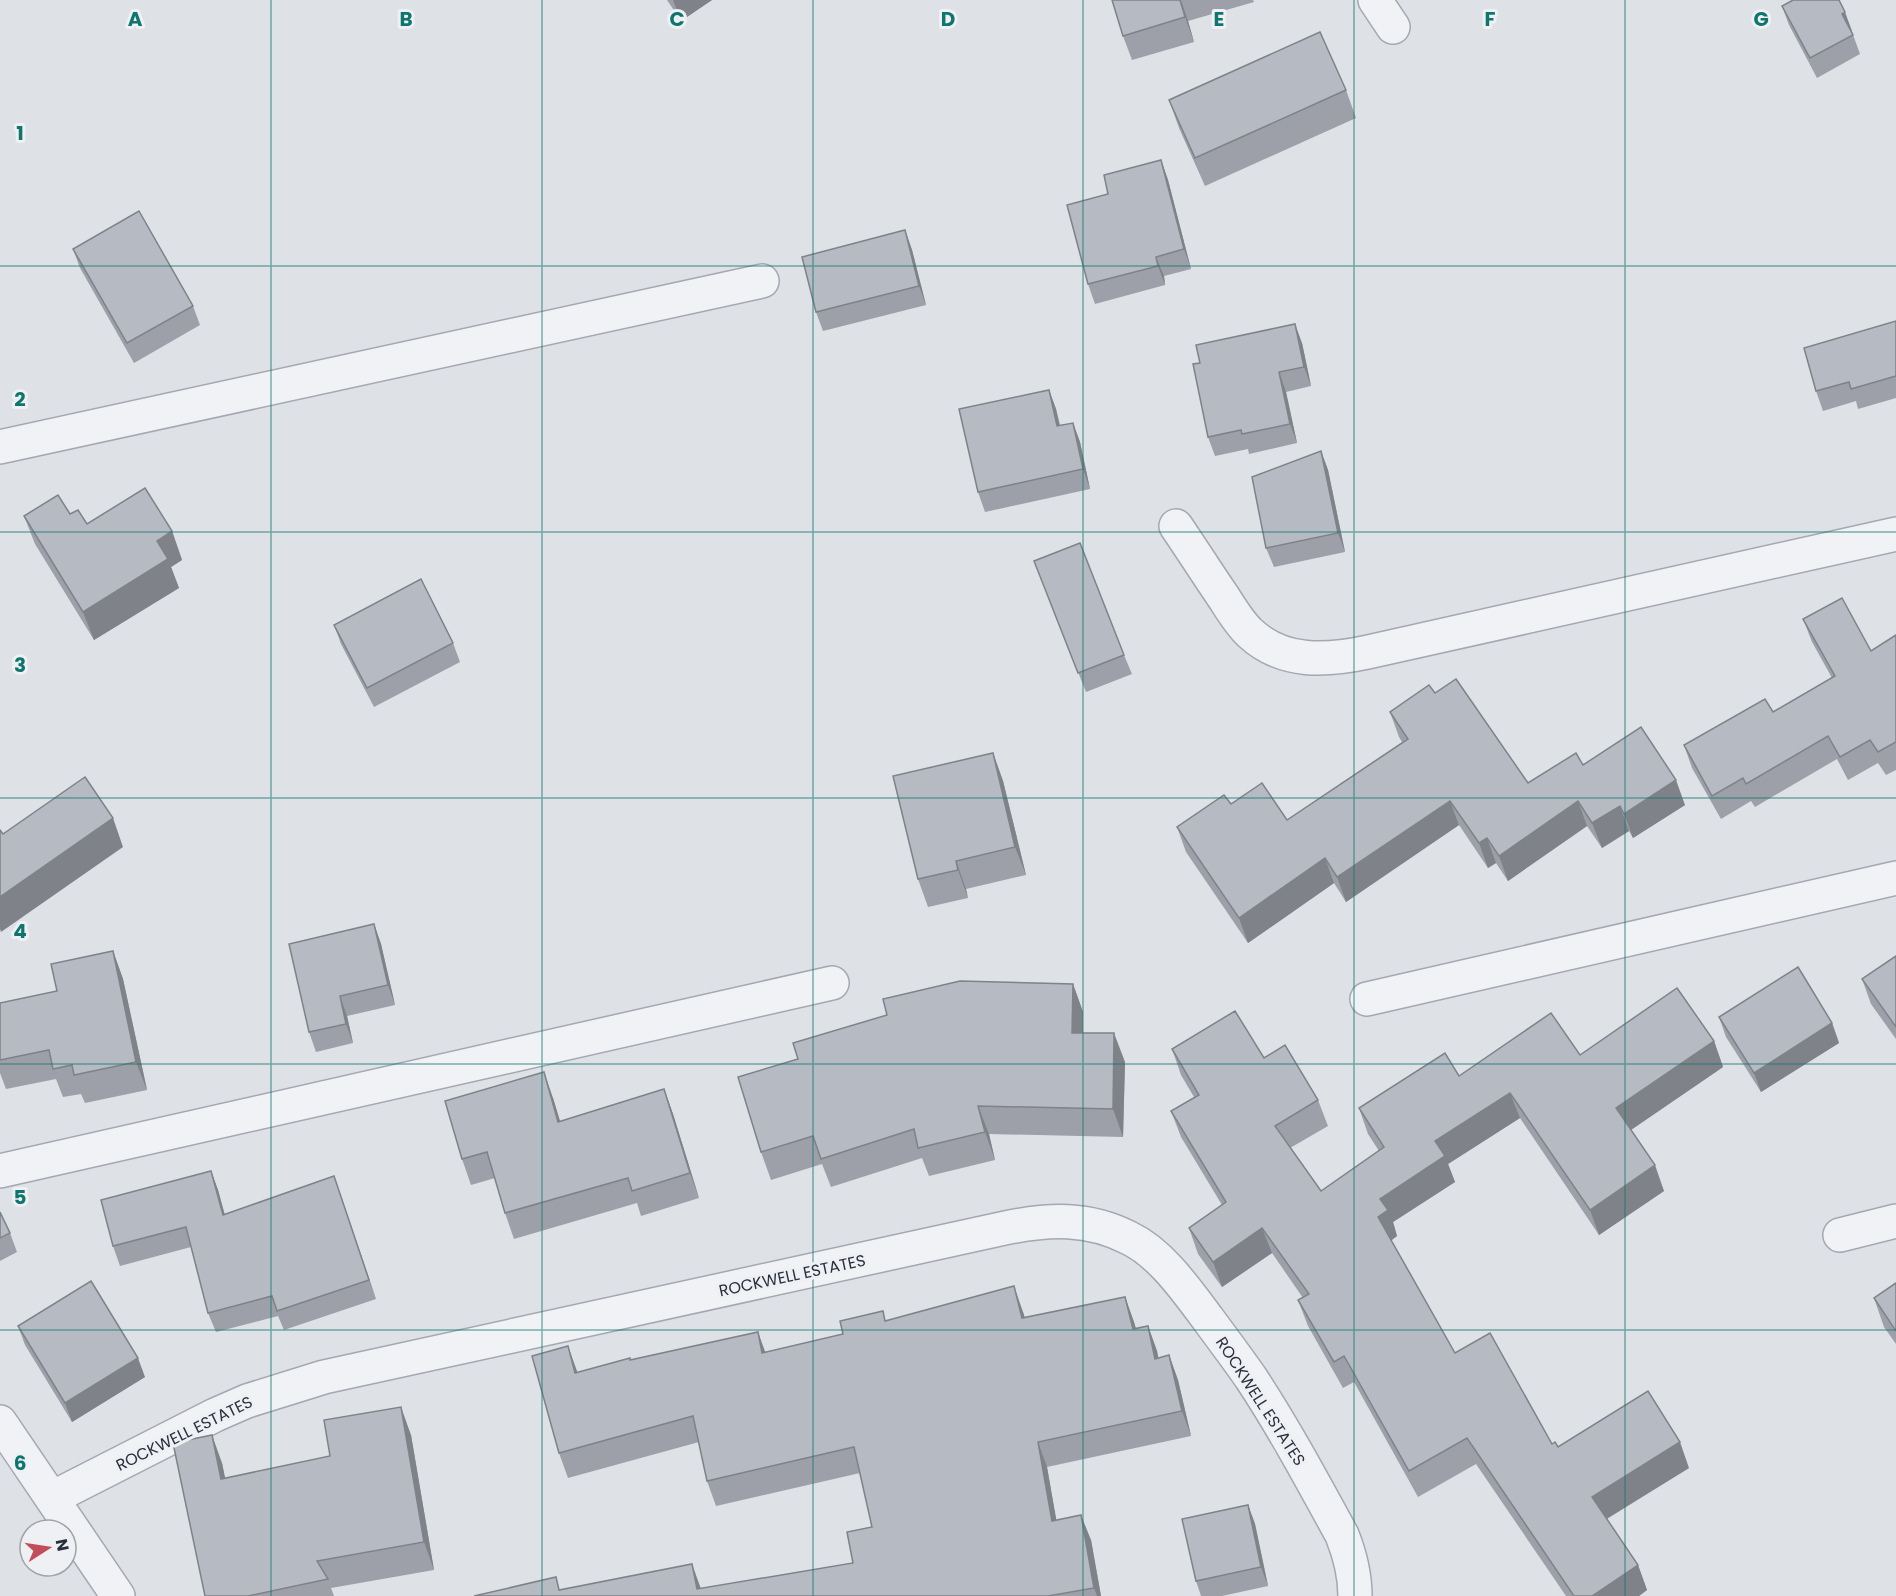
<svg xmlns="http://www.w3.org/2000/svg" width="1896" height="1596" font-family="Poppins,sans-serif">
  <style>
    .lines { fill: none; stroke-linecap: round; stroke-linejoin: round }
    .minor-casing { stroke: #a4a8b0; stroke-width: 36 }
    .tertiary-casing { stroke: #a4a8b0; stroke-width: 36 }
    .minor { stroke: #f1f2f5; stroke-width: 33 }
    .tertiary { stroke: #f1f2f5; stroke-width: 33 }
    .wall { fill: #9da0a8 }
    .shaded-wall { fill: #7f8288 }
    .building { fill: #b6bac3; stroke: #7f8288; stroke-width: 1.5 }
    .grid { fill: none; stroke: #0f766e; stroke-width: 1.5; stroke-opacity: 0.55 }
    .labels { text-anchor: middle; stroke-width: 6; stroke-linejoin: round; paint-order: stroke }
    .street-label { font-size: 16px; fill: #292f3c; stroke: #eef0f4 }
    .grid-label { font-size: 20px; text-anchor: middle; font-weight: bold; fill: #0f766e; stroke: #eef0f4; stroke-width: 6; stroke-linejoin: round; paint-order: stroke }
  </style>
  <rect width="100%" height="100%" fill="#dee1e6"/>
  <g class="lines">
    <g class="minor-casing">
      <g id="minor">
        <polyline points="1375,0 1393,27"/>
        <polyline points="0,447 762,281"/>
        <path d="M1176 526C1191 548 1205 570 1220 592 1229 605 1238 622 1250 633 1283 664 1327 661 1368 652L1896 534"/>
        <polyline points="1367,999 1896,878"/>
        <polyline points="0,1171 832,983"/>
        <polyline points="1840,1235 1896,1221"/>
        <path d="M52 1498 215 1415 247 1401 324 1377 1005 1228C1049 1219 1088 1217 1129 1238 1161 1253 1187 1291 1208 1319 1222 1338 1237 1358 1251 1378 1284 1428 1313 1482 1342 1535 1350 1555 1355 1574 1355 1596"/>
      </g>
    </g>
    <g class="tertiary-casing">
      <polyline id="tertiary" points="0,1422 118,1596"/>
    </g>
    <use href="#minor" class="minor"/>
    <use href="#tertiary" class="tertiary"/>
  </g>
  <g class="wall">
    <polygon points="667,0 712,0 681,21"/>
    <polygon points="1112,0 1253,0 1254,2 1188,21 1194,42 1132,60 1123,36"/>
    <polygon points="1782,6 1852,31 1852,32 1860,54 1817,78 1789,25"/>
    <polygon points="1346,90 1356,118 1205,186 1179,128 1169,100"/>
    <polygon points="1161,160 1168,180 1191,269 1164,276 1165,285 1095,304 1088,284"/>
    <polygon points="905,230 912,250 926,305 823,331 816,312"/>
    <polygon points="73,249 193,306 200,325 134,363 80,268"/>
    <polygon points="1896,321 1896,398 1858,409 1856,401 1823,411 1816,391"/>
    <polygon points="1302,343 1311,386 1286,392 1297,443 1249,454 1248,449 1215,456 1208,437"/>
    <polygon points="1049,390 1056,409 1060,425 1073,423 1080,442 1090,489 985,512 978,492"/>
    <polygon points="1321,451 1328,470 1345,552 1274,567 1266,548"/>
    <polygon points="70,514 87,524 172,531 182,560 171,567 179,588 94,640 35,544 24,516"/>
    <polygon points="1034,561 1124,655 1132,674 1086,692"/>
    <polygon points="1803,619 1871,651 1896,635 1896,770 1886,775 1878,763 1848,780 1837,759 1755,807 1751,801 1721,819 1692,768 1684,745 1773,712 1832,678 1812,642"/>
    <polygon points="334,625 453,643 460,662 374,707 341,644"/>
    <polygon points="1435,693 1528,783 1583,765 1685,805 1633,838 1629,831 1602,848 1587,826 1508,881 1496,863 1488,868 1459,825 1346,902 1334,883 1248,943 1186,852 1177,827 1231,804 1287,820 1402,742 1399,737 1390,712"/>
    <polygon points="993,753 1003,781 1026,875 966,889 968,898 928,907 918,879"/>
    <polygon points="374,924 381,944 395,1005 347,1016 353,1043 316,1052 309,1032"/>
    <polygon points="113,951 123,979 147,1090 85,1103 81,1094 63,1097 56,1079 6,1089 0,1073 0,1003 57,991"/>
    <polygon points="1896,956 1896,1039 1871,1004 1862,979"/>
    <polygon points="1073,984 1083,1012 1083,1033 1125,1062 1123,1137 989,1134 995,1160 929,1176 922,1158 831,1187 822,1164 771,1180 761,1152"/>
    <polygon points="1719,1017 1832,1023 1839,1043 1761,1092 1726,1037"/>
    <polygon points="1714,1041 1723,1067 1631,1130 1664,1191 1599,1235 1520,1118 1448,1164 1455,1182 1393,1222 1397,1236 1391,1240 1455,1353 1552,1444 1558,1447 1689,1468 1607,1519 1638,1565 1647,1590 1639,1596 1566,1596 1476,1464 1418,1497 1354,1382 1343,1388 1308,1326 1298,1300 1303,1298 1272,1253 1222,1287 1198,1254 1189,1228 1222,1205 1181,1137 1171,1111 1194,1097 1181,1075 1172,1049 1264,1058 1318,1100 1328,1126 1290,1148 1321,1191 1379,1151 1368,1134 1359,1108 1459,1076 1580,1055"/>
    <polygon points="664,1089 673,1114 699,1198 641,1216 637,1203 514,1239 505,1213 495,1178 471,1185 462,1159 553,1098 560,1122"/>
    <polygon points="211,1171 218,1190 225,1215 341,1196 376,1299 284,1330 278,1316 216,1332 208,1313 191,1247 120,1266 113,1246"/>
    <polygon points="0,1212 10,1233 17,1252 0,1261"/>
    <polygon points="1896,1283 1896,1344 1884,1327 1874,1298"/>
    <polygon points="1125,1297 1136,1328 1148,1326 1157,1351 1158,1358 1169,1355 1178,1380 1191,1436 1047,1467 1056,1520 1091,1540 1101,1596 474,1596 560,1590 701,1589 853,1563 872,1527 860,1473 716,1506 707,1481 699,1442 568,1478 559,1453 630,1360 765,1352 843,1334 887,1321 1023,1312 1025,1318"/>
    <polygon points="18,1326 145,1377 72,1422 25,1345"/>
    <polygon points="411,1435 434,1570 331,1588 334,1596 205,1596 222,1463 225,1478 330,1456"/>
    <polygon points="1248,1505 1255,1524 1268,1586 1222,1596 1201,1596 1196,1581"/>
  </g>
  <g class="shaded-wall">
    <polygon points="673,0 712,0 681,21"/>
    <polygon points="1181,0 1188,21 1194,42 1185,17"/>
    <polygon points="1845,12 1852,31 1849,33 1842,14"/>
    <polygon points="1161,160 1168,180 1191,269 1184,249"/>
    <polygon points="905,230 912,250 926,305 919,286"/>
    <polygon points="1156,257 1164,276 1165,285 1158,266"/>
    <polygon points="1295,324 1302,343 1311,386 1304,367"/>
    <polygon points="1279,372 1286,392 1297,443 1290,424"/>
    <polygon points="1049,390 1056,409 1064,445 1057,426"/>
    <polygon points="1073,423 1080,442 1090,489 1083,469"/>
    <polygon points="1321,451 1328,470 1345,552 1338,533"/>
    <polygon points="172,531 182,560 171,567 179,588 94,640 83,612 157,541"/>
    <polygon points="993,753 1003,781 1026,875 1015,847"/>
    <polygon points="1676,780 1685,805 1633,838 1624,814"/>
    <polygon points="1450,801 1459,825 1346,902 1337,877"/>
    <polygon points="1578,801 1587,826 1508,881 1499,856"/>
    <polygon points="1620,806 1629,831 1602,848 1592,823"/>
    <polygon points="113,818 123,847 1,932 0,929 0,897"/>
    <polygon points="1487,838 1496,863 1488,868 1479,843"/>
    <polygon points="1325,858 1334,883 1248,943 1239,918"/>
    <polygon points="956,861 966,889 968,898 958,870"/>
    <polygon points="374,924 381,944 395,1005 388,985"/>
    <polygon points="113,951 123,979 147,1090 136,1062"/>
    <polygon points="1073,984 1083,1012 1082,1061 1072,1033"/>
    <polygon points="340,996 347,1016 353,1043 346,1024"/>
    <polygon points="1832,1023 1839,1043 1761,1092 1754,1073"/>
    <polygon points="1114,1033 1125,1062 1123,1137 1113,1109"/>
    <polygon points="1714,1041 1723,1067 1625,1134 1616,1108"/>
    <polygon points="544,1072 553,1098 568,1147 558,1122"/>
    <polygon points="664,1089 673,1114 699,1198 690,1173"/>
    <polygon points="1510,1093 1520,1118 1448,1164 1455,1182 1393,1222 1397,1236 1388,1243 1378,1217 1380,1199 1435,1141"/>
    <polygon points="978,1106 989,1134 995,1160 985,1132"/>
    <polygon points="1655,1165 1664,1191 1599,1235 1590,1210"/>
    <polygon points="211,1171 218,1190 230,1235 223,1215"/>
    <polygon points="334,1176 341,1196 376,1299 369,1280"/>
    <polygon points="1262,1228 1272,1253 1222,1287 1213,1262"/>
    <polygon points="1014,1286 1023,1312 1032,1344 1022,1318"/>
    <polygon points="1125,1297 1134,1322 1142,1354 1133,1329"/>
    <polygon points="1148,1326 1157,1351 1164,1384 1155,1359"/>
    <polygon points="758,1332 767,1357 762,1353"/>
    <polygon points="568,1346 577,1371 585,1399 575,1373"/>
    <polygon points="1169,1355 1178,1380 1191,1436 1182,1411"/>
    <polygon points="138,1358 145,1377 72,1422 65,1403"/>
    <polygon points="401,1407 411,1435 434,1570 424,1542"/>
    <polygon points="212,1435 222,1463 231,1507 221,1479"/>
    <polygon points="1038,1442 1047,1467 1061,1546 1052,1521"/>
    <polygon points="1680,1442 1689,1468 1601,1522 1592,1497"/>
    <polygon points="1248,1505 1255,1524 1268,1586 1261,1567"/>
    <polygon points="1081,1515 1091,1540 1101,1596 1097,1596 1094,1588"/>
    <polygon points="692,1564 701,1589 697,1589"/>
    <polygon points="1638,1565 1647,1590 1639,1596 1592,1596"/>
  </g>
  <g class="building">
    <polygon points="1112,0 1180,0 1185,17 1123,36"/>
    <polygon points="1793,0 1839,0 1845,12 1842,14 1853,35 1810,58 1782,6"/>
    <polygon points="1320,32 1346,90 1195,158 1169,100"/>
    <polygon points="1161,160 1184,249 1156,257 1158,266 1088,284 1067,205 1108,194 1104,175"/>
    <polygon points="139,211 193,306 127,343 73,249"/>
    <polygon points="905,230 919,286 816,312 802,257"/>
    <polygon points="1896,321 1896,376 1851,389 1849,382 1816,391 1804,348"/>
    <polygon points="1295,324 1304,367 1279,372 1290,424 1242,434 1241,430 1208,437 1193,364 1200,363 1196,345"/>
    <polygon points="1049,390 1057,426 1073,423 1083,469 978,492 959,409"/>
    <polygon points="1321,451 1338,533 1266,548 1252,477"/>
    <polygon points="145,488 172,531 157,541 168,559 83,612 24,516 58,495 70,514 78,510 87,524"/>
    <polygon points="1080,543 1124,655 1078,673 1034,561"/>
    <polygon points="421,579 453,643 367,688 334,625"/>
    <polygon points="1842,598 1871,651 1896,635 1896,742 1878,752 1870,740 1840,757 1828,736 1746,784 1743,778 1712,796 1684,745 1765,699 1773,712 1835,676 1803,619"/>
    <polygon points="1456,679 1528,783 1576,753 1583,765 1641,727 1676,780 1624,814 1620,806 1592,823 1578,801 1499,856 1487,838 1479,843 1450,801 1337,877 1325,858 1239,918 1177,827 1224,795 1231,804 1262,783 1287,820 1408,739 1390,712 1429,685 1435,693"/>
    <polygon points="993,753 1015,847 956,861 958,870 918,879 893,776"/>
    <polygon points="85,777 113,818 0,897 0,830 3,834"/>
    <polygon points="374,924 388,985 340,996 346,1024 309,1032 289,944"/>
    <polygon points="113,951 136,1062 74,1075 72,1065 53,1069 49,1050 0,1060 0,1003 57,991 51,964"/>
    <polygon points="1896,956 1896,1027 1862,979"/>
    <polygon points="1798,967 1832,1023 1754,1073 1719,1017"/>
    <polygon points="960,981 1073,984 1072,1033 1114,1033 1113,1109 978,1106 985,1132 918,1148 914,1129 821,1159 813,1136 761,1152 738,1077 798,1059 793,1043 887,1015 883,999"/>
    <polygon points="1677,988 1714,1041 1616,1108 1655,1165 1590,1210 1510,1093 1435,1141 1445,1156 1380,1199 1388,1210 1378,1217 1455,1353 1490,1333 1552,1444 1555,1442 1558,1447 1648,1391 1680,1442 1592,1497 1638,1565 1592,1596 1574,1596 1467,1438 1409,1471 1344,1356 1334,1362 1298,1300 1309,1294 1262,1228 1213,1262 1189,1228 1226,1202 1171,1111 1199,1095 1172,1049 1235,1011 1264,1058 1285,1045 1318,1100 1275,1126 1321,1191 1384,1147 1359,1108 1445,1053 1459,1076 1551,1013 1580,1055"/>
    <polygon points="544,1072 558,1122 664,1089 690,1173 632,1191 628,1178 505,1213 487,1152 462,1159 445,1101"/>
    <polygon points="211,1171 223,1215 334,1176 369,1280 277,1311 272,1296 208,1313 186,1227 113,1246 101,1200"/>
    <polygon points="0,1212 10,1233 0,1238"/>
    <polygon points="91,1281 138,1358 65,1403 18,1326"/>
    <polygon points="1896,1283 1896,1331 1874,1298"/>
    <polygon points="1014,1286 1022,1318 1125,1297 1133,1329 1148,1326 1155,1359 1169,1355 1182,1411 1038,1442 1052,1521 1081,1515 1094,1588 1048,1596 474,1596 556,1577 559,1590 692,1564 697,1589 853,1563 847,1532 872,1527 854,1447 707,1481 693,1416 559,1453 532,1356 568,1346 575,1373 630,1358 630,1360 758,1332 762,1353 843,1334 840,1321 883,1311 885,1321"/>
    <polygon points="401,1407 424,1542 317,1561 328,1579 248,1596 205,1596 173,1443 212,1435 221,1479 330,1456 324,1420"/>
    <polygon points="1248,1505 1261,1567 1196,1581 1182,1519"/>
  </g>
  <path class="grid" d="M271 0V1596M542 0V1596M813 0V1596M1083 0V1596M1354 0V1596M1625 0V1596M0 266H1896M0 532H1896M0 798H1896M0 1064H1896M0 1330H1896"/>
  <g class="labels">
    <g class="street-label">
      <text transform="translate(792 1275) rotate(-12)" y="6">ROCKWELL ESTATES</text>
      <text transform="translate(1261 1401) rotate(57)" y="6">ROCKWELL ESTATES</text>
      <text transform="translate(184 1433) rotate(-26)" y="6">ROCKWELL ESTATES</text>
    </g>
  </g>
  <g class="grid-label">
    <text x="135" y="26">A</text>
    <text x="406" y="26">B</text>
    <text x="677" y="26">C</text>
    <text x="948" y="26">D</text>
    <text x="1219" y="26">E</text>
    <text x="1490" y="26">F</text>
    <text x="1761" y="26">G</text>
    <text x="20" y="140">1</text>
    <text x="20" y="406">2</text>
    <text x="20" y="672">3</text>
    <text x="20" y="938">4</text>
    <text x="20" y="1204">5</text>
    <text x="20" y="1470">6</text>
  </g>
  <g transform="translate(48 1548) rotate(78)"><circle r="28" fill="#eef0f4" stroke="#9fa3aa" stroke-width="1.5"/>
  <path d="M0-4.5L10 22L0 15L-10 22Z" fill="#c14e59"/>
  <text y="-9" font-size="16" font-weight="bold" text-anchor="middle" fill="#292f3c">N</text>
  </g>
</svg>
